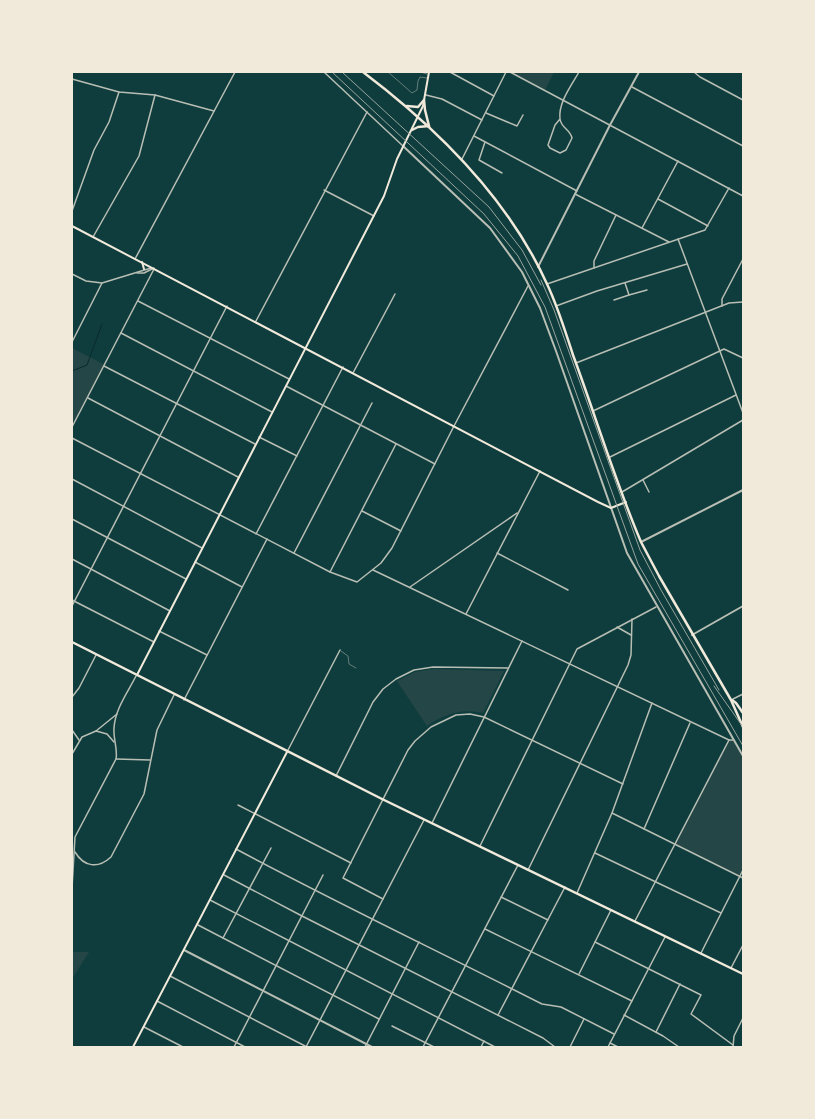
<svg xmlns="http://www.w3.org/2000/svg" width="815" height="1119" font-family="'Exo 2',sans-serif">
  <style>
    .green { fill: #244646 }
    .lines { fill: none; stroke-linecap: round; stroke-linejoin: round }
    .stream { stroke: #0a2a2b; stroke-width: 1 }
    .service { stroke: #b8beb3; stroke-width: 0.5 }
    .minor { stroke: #b8beb3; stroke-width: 1.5 }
    .tertiary { stroke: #b8beb3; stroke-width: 2 }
    .secondary { stroke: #f1e9da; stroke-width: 2 }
    .primary { stroke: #f1e9da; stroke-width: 2.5 }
    .rail { stroke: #97a49c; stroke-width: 1 }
  </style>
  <rect width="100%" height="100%" fill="#0f3d3e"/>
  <g class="green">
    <polygon points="512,72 554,72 545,90"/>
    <polygon points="72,348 105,365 72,427"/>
    <path d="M433 669 504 671 483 713C463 708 444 714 427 726L397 681 415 672Z"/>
    <polygon points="729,740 733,740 743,756 743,870 740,876 675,844"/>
    <polygon points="72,952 89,952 72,979"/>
  </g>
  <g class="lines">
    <polyline class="stream" points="72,371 87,365 102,324"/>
    <g class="service">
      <polyline points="388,72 412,93 417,90 418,81 420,77 427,78"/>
      <polyline points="420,72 427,74"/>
      <polyline points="341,651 348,656 349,664 356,668"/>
    </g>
    <g class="minor">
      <polyline points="324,72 403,146"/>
      <polyline points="450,72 494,96"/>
      <polyline points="510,72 743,196"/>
      <polyline points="694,72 700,77 743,100"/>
      <polyline points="72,79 119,92 155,95 214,111"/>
      <polyline points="632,87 743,146"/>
      <polyline points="426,95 442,99 482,120"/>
      <polyline points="486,113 517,126 523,115"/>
      <path d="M560 119 555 125 548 145 550 148 560 153 566 150 572 138C570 129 561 128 560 119 558 103 571 86 579 72"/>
      <polyline points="474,136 577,191"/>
      <polyline points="485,142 479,160 502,173"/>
      <polyline points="462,159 506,72"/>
      <polyline points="324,190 374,216"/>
      <polyline points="575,194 669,242"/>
      <polyline points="658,199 708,226"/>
      <polyline points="72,211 94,150 109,122 119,92"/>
      <polyline points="642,228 678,161"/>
      <polyline points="93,237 139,156 155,95"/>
      <polyline points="678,239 743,413"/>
      <polyline points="135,259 235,72"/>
      <polyline points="594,268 594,261 616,215"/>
      <polyline points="137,273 144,273 154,268"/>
      <polyline points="72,274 86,281 102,283 151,268"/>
      <polyline points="547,284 705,230 729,188"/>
      <polyline points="629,295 647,290"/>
      <polyline points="614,300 629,295 625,283"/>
      <polyline points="138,301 289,379"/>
      <polyline points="556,306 597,291 687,264"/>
      <polyline points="722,306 722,299 743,259"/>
      <polyline points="256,321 367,112"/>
      <polyline points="121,333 272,412"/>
      <polyline points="72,342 102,283"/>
      <polyline points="576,363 729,303 743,302"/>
      <polyline points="104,366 255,444"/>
      <polyline points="353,373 395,294"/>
      <polyline points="286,386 435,464"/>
      <polyline points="88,398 238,477"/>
      <polyline points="593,411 724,349 743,358"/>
      <polyline points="72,427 154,269"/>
      <polyline points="259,437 297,456"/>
      <polyline points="72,438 330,572 357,582 381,563 392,548 454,426 528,286"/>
      <polyline points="610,457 736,395"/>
      <polyline points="72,479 202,548"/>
      <polyline points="643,480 649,492"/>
      <polyline points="622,492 743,420"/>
      <polyline points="362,511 401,531"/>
      <polyline points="72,519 186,579"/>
      <polyline points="256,534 343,367"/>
      <polyline points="294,553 372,403"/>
      <polyline points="497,553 568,590"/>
      <polyline points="72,559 170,611"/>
      <polyline points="195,562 242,587"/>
      <polyline points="373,570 729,740 733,740"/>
      <polyline points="330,572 396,444"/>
      <polyline points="410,587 517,513"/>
      <polyline points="72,600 154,642"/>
      <polyline points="72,606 227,306"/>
      <polyline points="466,614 540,471"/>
      <polyline points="617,627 631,635"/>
      <polyline points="159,631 207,655"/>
      <polyline points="72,697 79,688 96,655"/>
      <polyline points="733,699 743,694"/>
      <polyline points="184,700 267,539"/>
      <polyline points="72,730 79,740"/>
      <polyline points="96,731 107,734 114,742"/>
      <polyline points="288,750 340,650"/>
      <polyline points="72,754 82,737 96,731 117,714"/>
      <polyline points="116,759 150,760"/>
      <polyline points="336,776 373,702 383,689 396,679 414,670 433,667 508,668"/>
      <polyline points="238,805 351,863"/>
      <polyline points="612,813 743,878"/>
      <polyline points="432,823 522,641"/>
      <polyline points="644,829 690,723"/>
      <polyline points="480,846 577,649 656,607"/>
      <path d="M236 849C337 903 440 952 542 1004L561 1007 614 1034"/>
      <path d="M75 852C84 867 98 869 111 857L144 794 157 730 174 695"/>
      <polyline points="595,853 721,913"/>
      <polyline points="528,870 628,665 631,655 632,619"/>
      <polyline points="224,875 302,916 543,1038 555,1047"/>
      <path d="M72 888 75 837 116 759C118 749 113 739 114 728 115 709 128 692 136 676"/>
      <polyline points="577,893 612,813 652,703"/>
      <polyline points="501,897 548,920"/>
      <polyline points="383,899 343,878 408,750 415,741 431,727 456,715 470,714 484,717 623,784"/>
      <polyline points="210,900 495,1047"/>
      <polyline points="635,921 729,740"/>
      <polyline points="198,925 379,1019"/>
      <polyline points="485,929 632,1001"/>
      <polyline points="223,938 271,848"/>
      <polyline points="595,942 701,995 691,1014 733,1045"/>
      <polyline points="701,953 743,870"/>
      <polyline points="731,968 743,945"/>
      <polyline points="579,974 611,910"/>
      <polyline points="170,976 307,1047"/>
      <polyline points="157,1001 245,1047"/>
      <polyline points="498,1015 565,887"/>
      <polyline points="624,1015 663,1036 679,1047"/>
      <polyline points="392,1026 434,1047"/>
      <polyline points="144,1027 183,1047"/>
      <polyline points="656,1032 680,984"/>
      <polyline points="610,1043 618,1047"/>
      <polyline points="234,1047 323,875"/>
      <polyline points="306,1047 424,820"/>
      <polyline points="365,1047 419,942"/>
      <polyline points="423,1047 518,865"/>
      <polyline points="481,1047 484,1041"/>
      <polyline points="570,1047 584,1019"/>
      <polyline points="608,1047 665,937"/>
      <polyline points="733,1047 734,1036 743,1018"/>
    </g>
    <g class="tertiary">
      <polyline points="403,146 490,228 522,272 540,308 556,351 627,553 743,756"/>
      <polyline points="538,267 610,125 639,72"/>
      <polyline points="641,542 743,490"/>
      <polyline points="692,635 743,606"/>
      <polyline points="184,950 372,1047"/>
    </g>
    <g class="secondary">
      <polyline points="72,226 598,502 611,508 626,502"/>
      <polyline points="142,262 144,269"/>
      <polyline points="137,675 384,196 397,159 423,106 429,72"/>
      <polyline points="133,1047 287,752"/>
    </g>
    <g class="primary">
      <path d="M363 72C437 128 508 198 547 284 558 307 565 331 573 355 596 417 615 481 641 542L659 576 731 700 743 727"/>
      <polyline points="424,100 425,110 429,126"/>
      <polyline points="407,106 418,107 424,100"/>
      <polyline points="412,130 418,127 429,126"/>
      <polyline points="72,642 382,799 743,974"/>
      <polyline points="732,700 736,703 743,713"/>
    </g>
    <g class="rail">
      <polyline points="332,72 484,214 518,256 545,307 638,564 743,746"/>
      <polyline points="342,72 489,207 522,250 541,285"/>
      <polyline points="541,280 554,310 640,550 661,590 719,690"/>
      <polyline points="714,686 743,727"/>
    </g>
  </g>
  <rect width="815" height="1119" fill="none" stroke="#f1e9da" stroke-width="146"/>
</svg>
